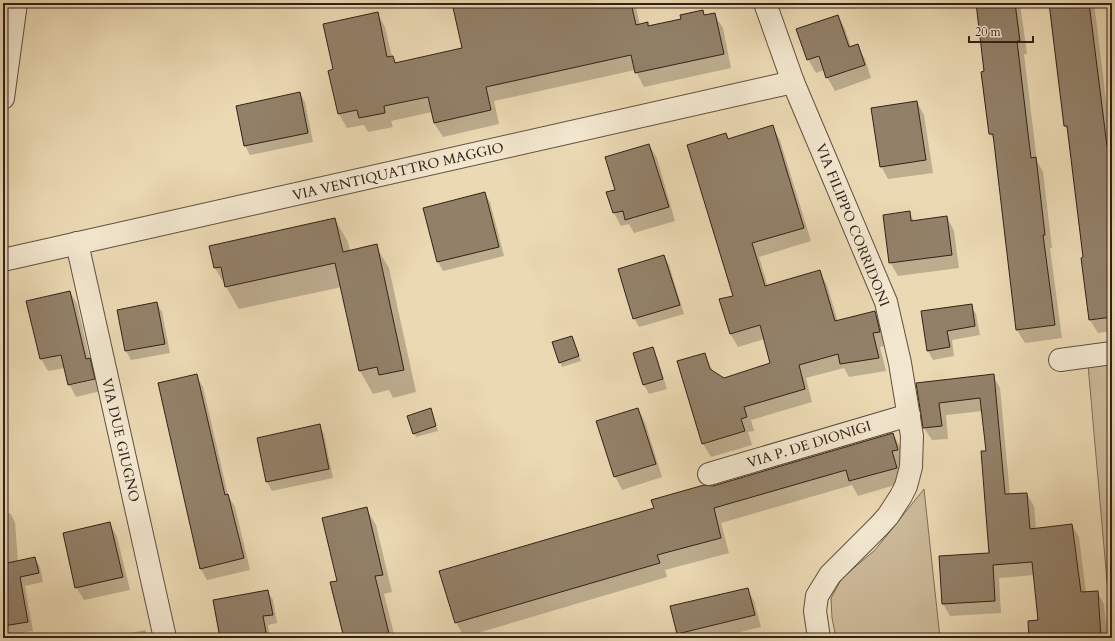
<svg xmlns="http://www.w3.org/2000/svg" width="1115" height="641" font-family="Cardo,serif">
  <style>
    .green { fill: #ccba99; stroke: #7f6e58 }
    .shadow { fill: #0003 }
    .building { fill: #928169; stroke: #322118 }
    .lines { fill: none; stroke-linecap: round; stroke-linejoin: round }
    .minor-casing { stroke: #604f3f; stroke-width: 24 }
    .minor { stroke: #f2e6ce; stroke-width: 22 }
    .labels { text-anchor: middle; stroke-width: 3.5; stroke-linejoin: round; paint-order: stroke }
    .street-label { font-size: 14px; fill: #322118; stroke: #f2e6ce }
  </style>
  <rect width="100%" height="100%" fill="#ebd9b3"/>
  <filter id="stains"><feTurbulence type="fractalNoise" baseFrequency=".005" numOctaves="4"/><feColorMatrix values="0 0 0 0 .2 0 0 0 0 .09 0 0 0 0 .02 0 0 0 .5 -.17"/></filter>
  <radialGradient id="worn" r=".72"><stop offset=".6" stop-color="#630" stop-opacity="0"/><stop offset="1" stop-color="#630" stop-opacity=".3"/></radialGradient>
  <g class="green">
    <polygon points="1112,362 1112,638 1088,365"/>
    <polygon points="924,489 940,638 836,638 832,618 831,598 842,578 875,550"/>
  </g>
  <g class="shadow">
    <polygon points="453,3 635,3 640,25 647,24 649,27 683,19 702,11 705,16 714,14 723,28 731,68 644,87 635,70 494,101 499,124 443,137 434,123 432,112 391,121 393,127 368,132 364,125 347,128 339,114 329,71 335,70 377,13 385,27 392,57 393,57 397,64 463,49"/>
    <polygon points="977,3 1020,3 1027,54 1024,54 1037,161 1043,172 1052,248 1050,248 1062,338 1025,343 1017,330 995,142 990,134 985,72"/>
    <polygon points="1050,3 1094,3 1112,147 1112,331 1098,333 1090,320 1069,132 1065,126"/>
    <polygon points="838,16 845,29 851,47 857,45 865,59 871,78 835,91 827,77 824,70 816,73 808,59"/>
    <polygon points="300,93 305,102 313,142 250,155 245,146"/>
    <polygon points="917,102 924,115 933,173 888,179 881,166"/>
    <polygon points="773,127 780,140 811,241 759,257 768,287 820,272 827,285 838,322 875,312 882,325 887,345 880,347 886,371 849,377 844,368 806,378 812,402 751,420 754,431 748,432 752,445 711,457 703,444 678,362 704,354 714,373 723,379 771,364 765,339 738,347 730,333 734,296 725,134 729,140"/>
    <polygon points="649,145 657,158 675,221 634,233 629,224 621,226 614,213 608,193 616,190"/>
    <polygon points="485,194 490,202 504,256 443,271 438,262 425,209"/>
    <polygon points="909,212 914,221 947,217 954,231 959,268 898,276 890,262"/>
    <polygon points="335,219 348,242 350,251 376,246 389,268 416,392 393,398 389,390 373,394 360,371 342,287 239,309 215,268 211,246"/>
    <polygon points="664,256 669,265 684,314 639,327 634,318"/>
    <polygon points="70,292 77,304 90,360 96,371 98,377 71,383 71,385 98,379 101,391 76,397 69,384 65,368 48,371 41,359 27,302"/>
    <polygon points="157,304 162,312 170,353 131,360 126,351 118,311"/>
    <polygon points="971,305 976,314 980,335 952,340 954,356 933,360 928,351"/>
    <polygon points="572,337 581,361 562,367 553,343"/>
    <polygon points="652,348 657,357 667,389 649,394 644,385 634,354"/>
    <polygon points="993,375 1000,388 1010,495 1027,494 1034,506 1036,529 1072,525 1079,537 1086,593 1097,592 1104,604 1107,638 1030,638 1039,621 1035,575 999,578 1001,613 950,616 943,604 991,554 987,452 983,411 946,415 948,439 932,440 924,428 917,384"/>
    <polygon points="196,376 203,387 228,495 235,507 250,570 207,580 201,569 159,384"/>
    <polygon points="638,409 645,422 662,477 622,490 615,476"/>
    <polygon points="430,410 438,431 416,437 414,433"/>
    <polygon points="319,425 324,434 333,478 272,491 267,482 258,438"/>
    <polygon points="893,434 901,448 906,464 900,466 905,482 858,496 852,485 721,523 729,553 665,570 667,577 464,637 456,622 655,509 713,487"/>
    <polygon points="3,481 8,513 10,513 15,522 18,562 35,558 40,567 43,582 25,586 33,631 3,636"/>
    <polygon points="1111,493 1112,493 1112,513"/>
    <polygon points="366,508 376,525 392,592 384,594 395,638 345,638 338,582"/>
    <polygon points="110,523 117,537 130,590 84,600 76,587"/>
    <polygon points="747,589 754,601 761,627 716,638 679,638 672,607"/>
    <polygon points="267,591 273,600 277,623 268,625 270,638 221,638"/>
    <polygon points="145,630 150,638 107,638"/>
  </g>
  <g class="building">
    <polygon points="452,3 631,3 636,25 648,22 648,26 681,19 680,15 703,10 704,15 715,13 724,54 635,73 631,55 486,87 491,110 434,123 428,97 384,106 385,113 359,118 357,110 338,114 328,71 333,69 323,24 378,12 387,57 393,56 395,63 462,48"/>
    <polygon points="976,3 1015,3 1020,41 1017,41 1031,158 1036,157 1045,235 1043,235 1055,325 1016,330 993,134 989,134 981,72 984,71"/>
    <polygon points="1049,3 1089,3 1107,146 1111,146 1112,155 1112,317 1089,320 1081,258 1083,257 1067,126 1064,126"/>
    <polygon points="838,15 849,47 858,44 865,65 826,78 819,56 807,60 796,29"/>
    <polygon points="300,92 308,133 244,146 236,106"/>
    <polygon points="917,101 926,160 880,167 871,108"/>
    <polygon points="773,125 804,228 752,243 765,286 820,270 835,321 875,311 880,332 873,333 879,358 840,364 838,354 799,365 805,389 744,407 747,417 741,419 745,431 702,444 677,361 705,353 710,369 724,378 770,363 760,325 730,334 719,299 733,296 687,145 726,133 728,139"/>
    <polygon points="649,144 669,207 625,220 623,211 613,213 606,192 615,190 605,157"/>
    <polygon points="485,192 499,247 437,262 423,208"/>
    <polygon points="910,211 911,221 947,216 952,255 889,263 883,215"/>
    <polygon points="335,218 343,252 377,244 404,370 379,375 377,367 359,371 335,263 225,287 221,267 214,268 209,246"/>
    <polygon points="664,255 680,305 633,319 618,269"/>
    <polygon points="70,291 86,359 90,358 95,379 68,385 61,355 40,359 26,301"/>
    <polygon points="157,302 165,344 125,351 117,310"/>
    <polygon points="972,304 975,326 947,331 950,347 927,351 921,311"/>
    <polygon points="572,336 579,356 559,363 552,342"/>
    <polygon points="653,347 663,379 643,385 633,353"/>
    <polygon points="197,374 225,495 228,494 244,558 200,569 158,383"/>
    <polygon points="994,374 1005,494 1027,493 1030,529 1072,524 1081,592 1098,591 1101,638 1029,638 1028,621 1038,620 1032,562 993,565 995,601 942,604 939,556 989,553 981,451 986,451 980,398 939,403 942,426 923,428 916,383"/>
    <polygon points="431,408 436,426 413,434 407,416"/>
    <polygon points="638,408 656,464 614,477 596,421"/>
    <polygon points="320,424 329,469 266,482 257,438"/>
    <polygon points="893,433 898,450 892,451 897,468 849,481 846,470 714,508 721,538 657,555 660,563 455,623 439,571 654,508 651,500 704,485 713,486"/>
    <polygon points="367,507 383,575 375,576 390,638 344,638 330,582 337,581 322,518"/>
    <polygon points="110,522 123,577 75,588 63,533"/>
    <polygon points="35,557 39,573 20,577 28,622 3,626 3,564"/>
    <polygon points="748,588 755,615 677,634 670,606"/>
    <polygon points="268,590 273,615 263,616 267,638 220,638 213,600"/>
  </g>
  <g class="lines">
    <g class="minor-casing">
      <g id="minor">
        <polyline points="765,3 793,82 886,302 900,363 912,436 911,467 906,486 901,496 888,516 879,526 830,575 817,596 815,611 819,638"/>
        <polyline points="3,98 16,3"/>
        <polyline points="77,243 165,638"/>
        <polyline points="3,260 793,82"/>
        <polyline points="1060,360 1112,353"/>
        <polyline points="709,474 909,415"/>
      </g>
    </g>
    <use href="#minor" class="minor"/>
  </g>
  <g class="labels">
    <g class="street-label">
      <text transform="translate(398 171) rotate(-13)" y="5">VIA VENTIQUATTRO MAGGIO</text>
      <text transform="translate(853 225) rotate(68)" y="5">VIA FILIPPO CORRIDONI</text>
      <text transform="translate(121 440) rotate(77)" y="5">VIA DUE GIUGNO</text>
      <text transform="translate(809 444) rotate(-17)" y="5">VIA P. DE DIONIGI</text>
    </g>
  </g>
  <rect width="1115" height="641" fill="none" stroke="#ebd9b3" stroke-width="16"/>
  <rect x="4" y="4" width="1107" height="633" fill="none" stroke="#322118" stroke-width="2"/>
  <rect x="8" y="8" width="1099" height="625" fill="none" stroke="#322118"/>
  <path d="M969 36v6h64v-6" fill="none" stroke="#322118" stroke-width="2"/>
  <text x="975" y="36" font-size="12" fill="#322118" stroke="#f2e6ce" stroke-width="3" paint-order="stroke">20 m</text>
  <rect width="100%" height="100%" filter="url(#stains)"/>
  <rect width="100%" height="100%" fill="url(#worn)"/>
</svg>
